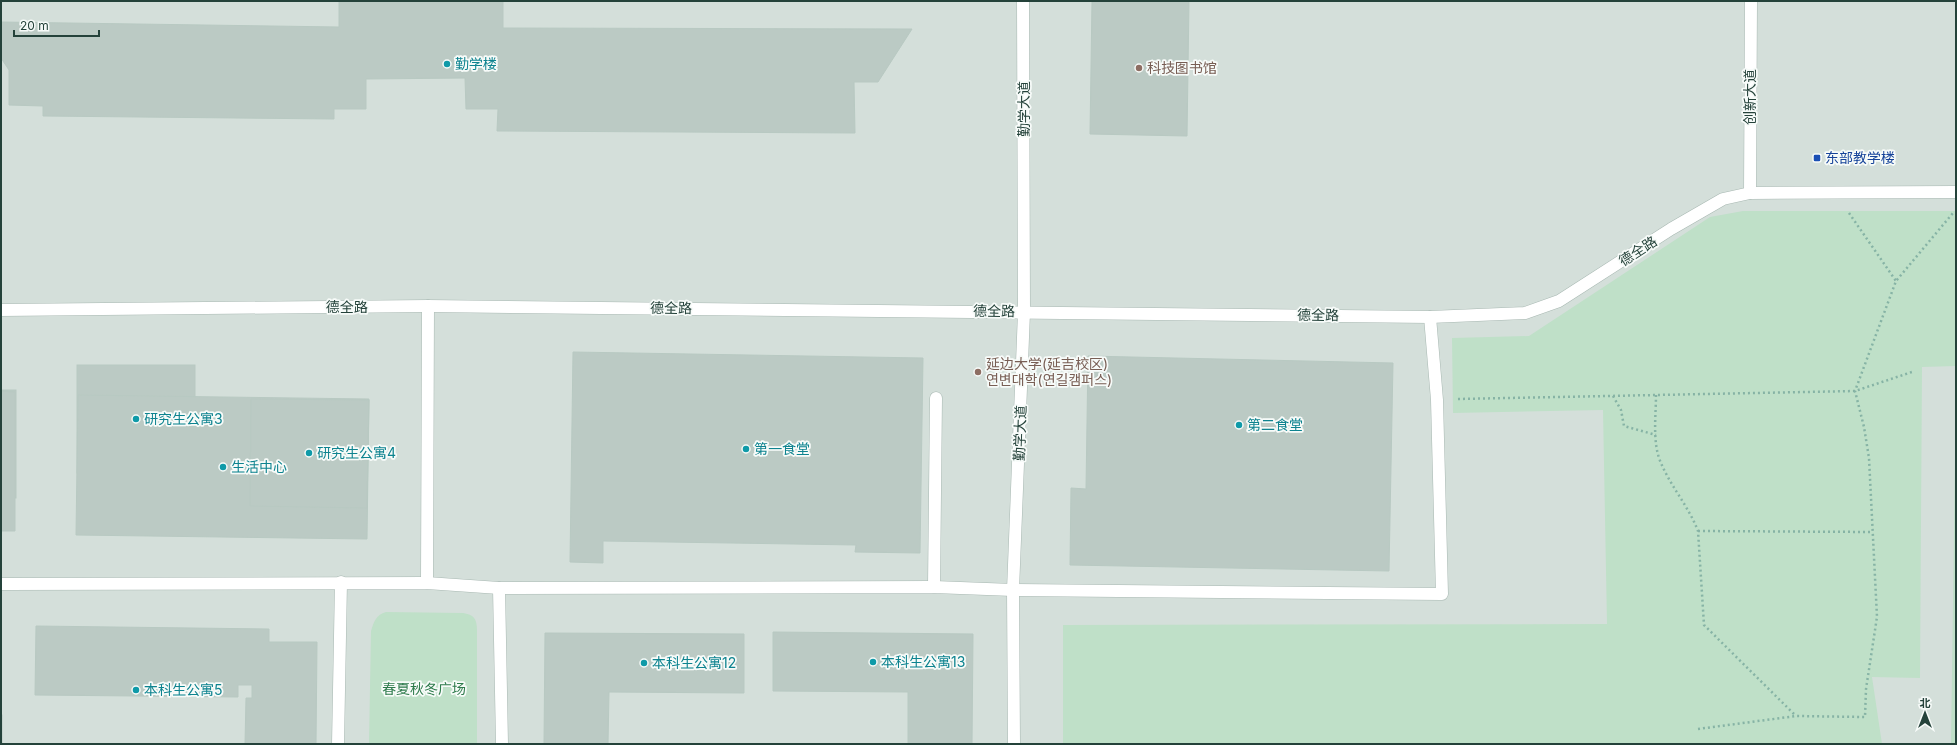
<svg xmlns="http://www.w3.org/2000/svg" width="1957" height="745" font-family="Inter,'Noto Sans SC','Noto Sans KR',sans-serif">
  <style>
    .built { fill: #d4dfda }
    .green { fill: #bfe0c8 }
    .building { fill: #bbcac4; stroke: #b8c9c2 }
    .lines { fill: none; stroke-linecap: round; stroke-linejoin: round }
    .service-casing { stroke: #a8b8b2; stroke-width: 13 }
    .path { stroke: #86b3a5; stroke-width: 2.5; stroke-dasharray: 2 3; stroke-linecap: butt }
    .service { stroke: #fff; stroke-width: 12 }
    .culture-dot { fill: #0f9aa8; stroke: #f7fbf9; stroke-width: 1.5 }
    .education-dot { fill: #8d6e63; stroke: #f7fbf9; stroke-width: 1.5 }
    .transit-dot { fill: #1a4fb4; stroke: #f7fbf9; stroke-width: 1.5 }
    .labels { text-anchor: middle; stroke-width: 3.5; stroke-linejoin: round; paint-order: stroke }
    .culture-label { font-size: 14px; fill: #0d838f; stroke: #f7fbf9; text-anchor: start }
    .education-label { font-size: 14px; fill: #785e54; stroke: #f7fbf9; text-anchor: start }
    .street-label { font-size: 14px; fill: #24423a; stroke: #f7fbf9 }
    .transit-label { font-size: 14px; fill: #164399; stroke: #f7fbf9; text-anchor: start }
    .park-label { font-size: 14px; fill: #2d7a4b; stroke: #f7fbf9 }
  </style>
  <rect width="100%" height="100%" fill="#e6efeb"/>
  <rect class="built" x="1" y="1" width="1955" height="743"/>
  <g class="green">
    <polygon points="1743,211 1956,211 1956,366 1922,367 1920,678 1872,677 1882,744 1063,744 1063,625 1607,624 1603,410 1453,413 1452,338 1529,336 1710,217"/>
    <polygon points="1956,386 1956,744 1951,744"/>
    <path d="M386 612 463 613C476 615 477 621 477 633V744H369L371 631C374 621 376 615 386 612Z"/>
  </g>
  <g class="building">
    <polygon points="339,1 503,1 503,28 912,29 878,82 854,82 855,133 497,131 498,109 466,109 465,78 366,79 366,109 334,109 334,119 43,116 43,106 9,105 9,70 1,58 1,22 339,27"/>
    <polygon points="1092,1 1189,1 1187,136 1090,134"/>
    <polygon points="573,352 923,358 920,553 855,552 856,545 603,541 603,563 570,562"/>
    <polygon points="1088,356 1393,363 1389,571 1070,565 1071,488 1086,489"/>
    <rect x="77" y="365" width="118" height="108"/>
    <rect x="1" y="390" width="15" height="108"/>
    <polygon points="1,391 15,392 15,531 1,531"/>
    <polygon points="78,395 369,399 367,539 76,535"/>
    <polygon points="251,399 369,400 367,508 250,506"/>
    <polygon points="36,626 269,629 269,642 317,642 316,744 245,744 246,698 252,698 252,685 238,685 238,697 35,695"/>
    <polygon points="773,632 973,634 972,744 908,744 908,692 773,691"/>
    <polygon points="545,633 744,634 744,693 609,692 608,744 544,744"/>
    <rect x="1" y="715" width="1" height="29"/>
  </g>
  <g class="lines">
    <g class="service-casing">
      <g id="service">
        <polyline points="1750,193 1751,1"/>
        <polyline points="1,310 428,306 1430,317 1525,313 1559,301 1671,229 1723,199 1750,193 1956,192"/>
        <polyline points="427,583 428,306"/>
        <polyline points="1,584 427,583 499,588 934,587 1013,590 1442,594 1437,400 1430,317"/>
        <polyline points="934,587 936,398"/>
        <polyline points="499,588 502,744"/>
        <polyline points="338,744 341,582"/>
        <polyline points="1014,744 1013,590 1024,312 1023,1"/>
      </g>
    </g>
    <g class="path">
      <polyline points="1849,213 1896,281"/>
      <path d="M1656 395C1656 416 1652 443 1661 463 1671 487 1689 507 1698 531L1704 625 1795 715"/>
      <polyline points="1613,396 1621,410 1624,426 1656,435"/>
      <polyline points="1458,399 1855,391 1912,372"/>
      <polyline points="1698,531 1873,532"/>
      <polyline points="1698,729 1796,716 1865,717 1866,689 1877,617 1869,458 1864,427 1855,391 1896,281 1953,213"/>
    </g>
    <use href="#service" class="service"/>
  </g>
  <g class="culture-dot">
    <circle cx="447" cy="64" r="4"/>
    <circle cx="136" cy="419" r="4"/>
    <circle cx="1239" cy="425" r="4"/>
    <circle cx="746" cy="449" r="4"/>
    <circle cx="309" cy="453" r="4"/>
    <circle cx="223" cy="467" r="4"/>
    <circle cx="873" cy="662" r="4"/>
    <circle cx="644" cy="663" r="4"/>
    <circle cx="136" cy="690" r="4"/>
  </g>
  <g class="education-dot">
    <circle cx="1139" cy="68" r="4"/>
    <circle cx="978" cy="372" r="4"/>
  </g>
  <rect class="transit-dot" x="1813" y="154" width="8" height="8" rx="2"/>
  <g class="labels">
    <g class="culture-label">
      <text x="455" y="69">勤学楼</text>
      <text x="144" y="424">研究生公寓3</text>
      <text x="1247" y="430">第二食堂</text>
      <text x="754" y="454">第一食堂</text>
      <text x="317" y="458">研究生公寓4</text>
      <text x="231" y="472">生活中心</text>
      <text x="881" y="667">本科生公寓13</text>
      <text x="652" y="668">本科生公寓12</text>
      <text x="144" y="695">本科生公寓5</text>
    </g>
    <g class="education-label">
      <text x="1147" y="73">科技图书馆</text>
      <text x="986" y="369">延边大学(延吉校区)<tspan x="986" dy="16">연변대학(연길캠퍼스)</tspan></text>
    </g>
    <g class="street-label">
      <text transform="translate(1750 97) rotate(-90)" y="5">创新大道</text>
      <text transform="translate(1024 109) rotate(-90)" y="5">勤学大道</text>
      <text transform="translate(1638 251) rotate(-33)" y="5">德全路</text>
      <text x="347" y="312">德全路</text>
      <text transform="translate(671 308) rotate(1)" y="5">德全路</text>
      <text transform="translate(994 311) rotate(1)" y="5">德全路</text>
      <text transform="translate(1318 315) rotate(1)" y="5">德全路</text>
      <text transform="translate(1020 433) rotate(-88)" y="5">勤学大道</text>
    </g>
    <g class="transit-label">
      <text x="1825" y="163">东部教学楼</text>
    </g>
    <g class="park-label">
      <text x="424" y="694">春夏秋冬广场</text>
    </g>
  </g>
  <rect width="1957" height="745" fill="none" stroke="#24423a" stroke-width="4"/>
  <g transform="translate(1925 713)" stroke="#f7fbf9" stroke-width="3" paint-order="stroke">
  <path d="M0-3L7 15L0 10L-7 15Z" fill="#24423a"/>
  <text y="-6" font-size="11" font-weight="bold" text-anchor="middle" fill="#24423a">北</text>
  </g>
  <path d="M14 30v6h85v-6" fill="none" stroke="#24423a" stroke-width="2"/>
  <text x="20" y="30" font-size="12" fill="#24423a" stroke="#f7fbf9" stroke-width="3" paint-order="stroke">20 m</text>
</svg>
